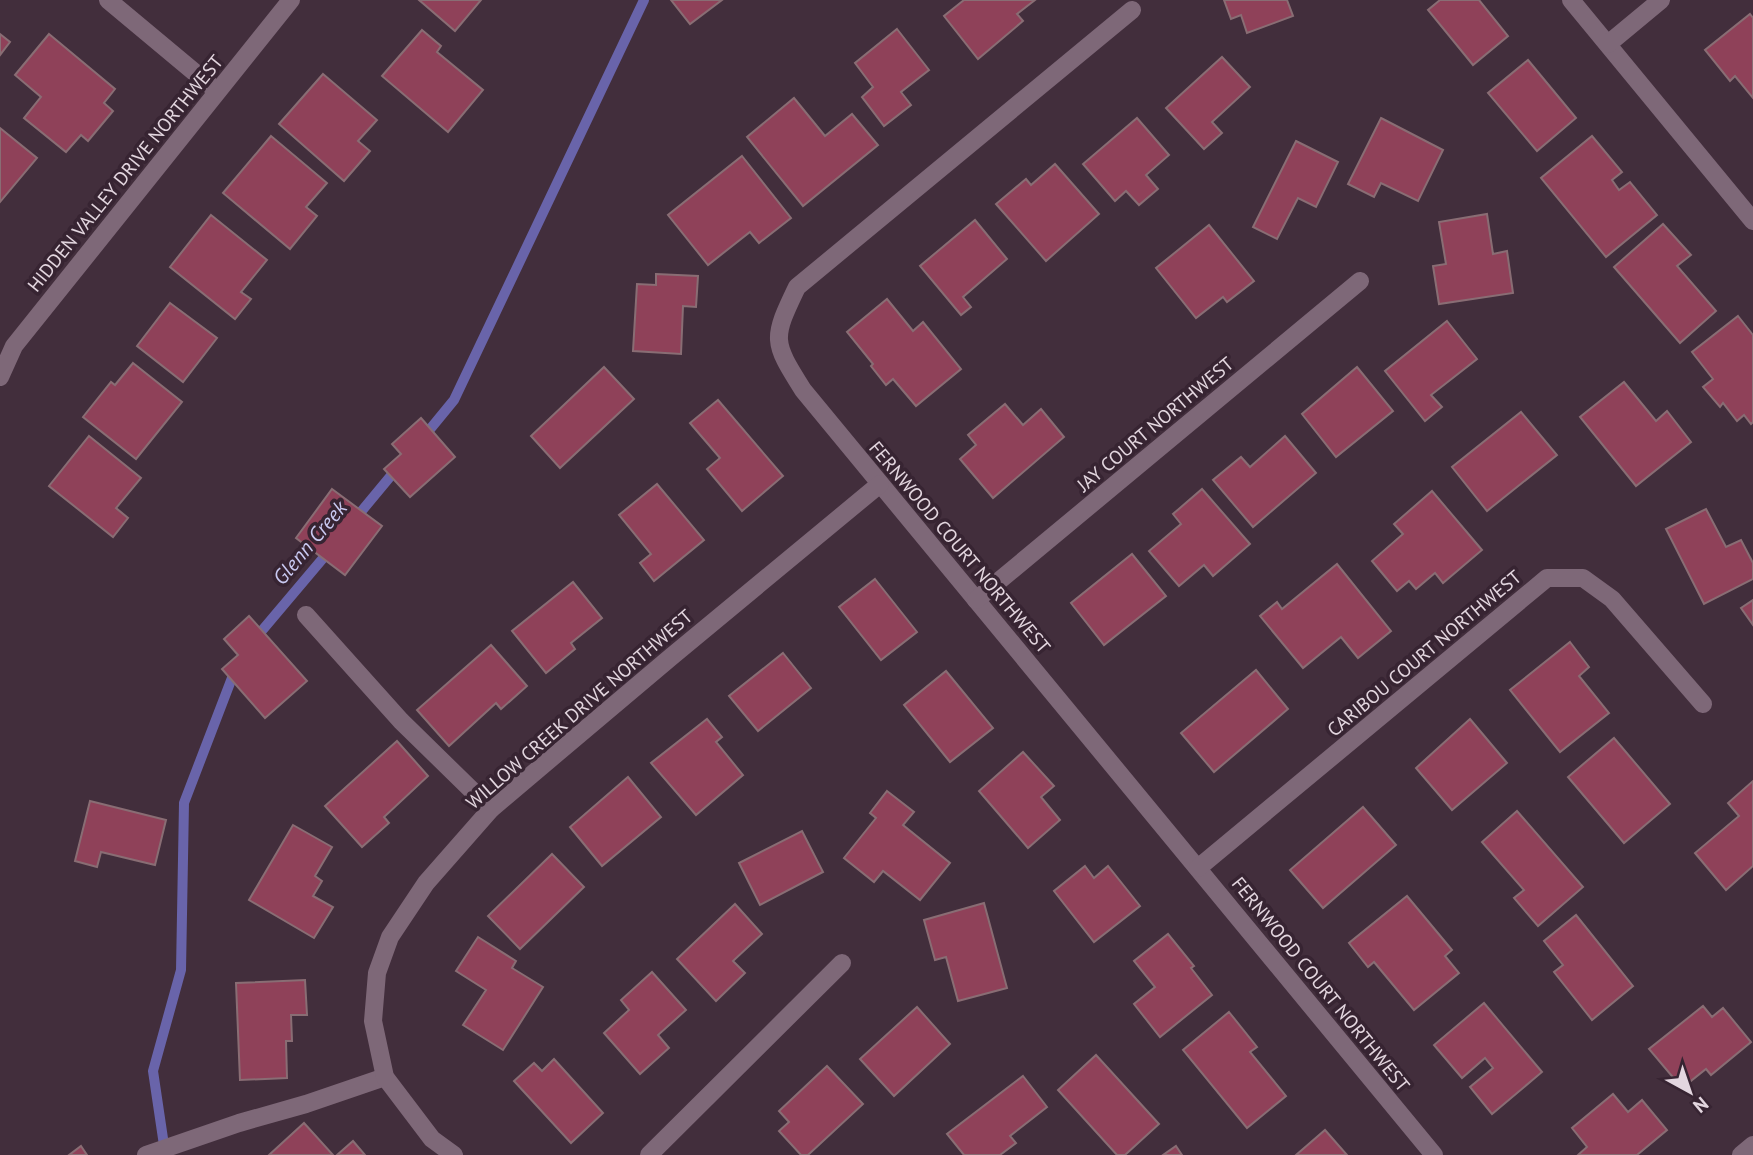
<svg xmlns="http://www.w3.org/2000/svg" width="1753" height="1155" font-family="'PT Sans',sans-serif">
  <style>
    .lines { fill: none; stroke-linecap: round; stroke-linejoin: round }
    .stream { stroke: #6964aa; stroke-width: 10 }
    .building { fill: #8f4159; stroke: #896d74; stroke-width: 2 }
    .service { stroke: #7e6878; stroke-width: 18 }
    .minor { stroke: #7e6878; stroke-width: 18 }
    .tertiary { stroke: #7e6878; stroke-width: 18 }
    .labels { text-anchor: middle; stroke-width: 7; stroke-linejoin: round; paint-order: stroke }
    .street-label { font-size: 19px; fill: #e3d6df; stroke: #372432 }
    .water-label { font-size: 21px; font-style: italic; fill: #c9c9f1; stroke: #372432 }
  </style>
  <rect width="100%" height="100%" fill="#422e3c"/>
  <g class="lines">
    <g class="stream">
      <polyline points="422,439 454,400 644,0"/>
      <polyline points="355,519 399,466"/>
      <polyline points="254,640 330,550"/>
      <polyline points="165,1152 153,1071 181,970 184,803 235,670"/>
    </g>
  </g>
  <g class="building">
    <polygon points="419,0 481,0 455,31"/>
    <polygon points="671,0 722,0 690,24"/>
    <polygon points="964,0 1035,0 1017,14 1023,21 978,59 944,16"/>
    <polygon points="1224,0 1287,0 1293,16 1247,33 1241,15 1231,19"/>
    <polygon points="1440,0 1479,0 1508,36 1473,65 1428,10"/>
    <polygon points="1750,14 1753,18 1753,98 1735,76 1730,81 1705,50"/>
    <polygon points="897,29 929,70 901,92 911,105 884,126 862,97 873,87 855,63"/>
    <polygon points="422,30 441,46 437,52 483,90 448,132 382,76"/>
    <polygon points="0,34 10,42 0,55"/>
    <polygon points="49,34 115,89 104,103 113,111 88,141 81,135 66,152 24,118 41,97 15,75"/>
    <polygon points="1222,57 1250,87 1212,122 1222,133 1204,149 1166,108"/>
    <polygon points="1528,60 1576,118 1537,151 1488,93"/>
    <polygon points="323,74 377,120 358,141 370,151 344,181 279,124"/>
    <polygon points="794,98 825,136 852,114 878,145 803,206 747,137"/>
    <polygon points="1137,118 1169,155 1146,175 1158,189 1139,205 1126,191 1115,201 1083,164"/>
    <polygon points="1381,118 1443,150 1418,201 1381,183 1374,197 1348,184"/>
    <polygon points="0,128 37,158 0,202"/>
    <polygon points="271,136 327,183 306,207 317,216 290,249 223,193"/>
    <polygon points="1592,136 1622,172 1612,180 1619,190 1630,182 1657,215 1606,257 1541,178"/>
    <polygon points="1296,141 1338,162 1316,207 1298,198 1277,239 1253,227"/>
    <polygon points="742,156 791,218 759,243 750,232 708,265 668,215"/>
    <polygon points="1055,164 1099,214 1046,261 996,204 1026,179 1031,185"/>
    <polygon points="1487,214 1493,254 1507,251 1513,293 1439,304 1433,266 1446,264 1439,222"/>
    <polygon points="211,215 267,260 241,292 251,299 235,319 170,267"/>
    <polygon points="975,220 1007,259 963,297 971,307 961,315 920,266"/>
    <polygon points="1663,224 1691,255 1677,266 1716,311 1680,343 1614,267"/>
    <polygon points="1209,225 1254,281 1227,302 1223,297 1196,318 1156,268"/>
    <polygon points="656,274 698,276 696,307 683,306 681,354 633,351 637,284 656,285"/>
    <polygon points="887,299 913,331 923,322 961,369 916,406 893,379 886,385 871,366 873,364 847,332"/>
    <polygon points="170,303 217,338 183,382 137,346"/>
    <polygon points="1738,316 1753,335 1753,422 1751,424 1744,415 1737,421 1723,403 1720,407 1703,387 1713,379 1692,352"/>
    <polygon points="1447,321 1477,359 1431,395 1442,407 1425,421 1385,371"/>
    <polygon points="133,363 182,402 136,459 83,417 111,382 115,385"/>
    <polygon points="604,367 634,399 560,468 531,436"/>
    <polygon points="1357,367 1393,411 1336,457 1302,414"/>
    <polygon points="1624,382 1656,421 1667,411 1691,442 1636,486 1580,417"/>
    <polygon points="718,400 783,476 742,511 707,469 720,458 690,423"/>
    <polygon points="1005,404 1023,425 1041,409 1064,437 993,498 960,459 976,445 968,435"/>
    <polygon points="1521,412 1557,455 1487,511 1452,467"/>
    <polygon points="421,418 455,457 410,497 384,469 401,454 392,444"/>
    <polygon points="89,436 141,478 116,508 128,518 113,537 49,486"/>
    <polygon points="1285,436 1316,473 1253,527 1213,480 1241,457 1250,467"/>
    <polygon points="657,484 704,540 654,581 640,563 651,554 619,515"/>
    <polygon points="332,489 382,526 345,575 296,538"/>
    <polygon points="1202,489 1250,544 1213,576 1204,565 1179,586 1149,551 1181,524 1173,514"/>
    <polygon points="1432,491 1482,550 1443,583 1435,573 1416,589 1409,581 1397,591 1372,561 1403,534 1394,524"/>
    <polygon points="1706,509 1726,547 1741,540 1753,563 1753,579 1704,604 1666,529"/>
    <polygon points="1132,554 1166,596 1104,645 1071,603"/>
    <polygon points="1337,564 1391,631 1358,658 1341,637 1303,668 1260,616 1277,602 1282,609"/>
    <polygon points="875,579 917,632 881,660 839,607"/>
    <polygon points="573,582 602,618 571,643 575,649 546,673 512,631"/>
    <polygon points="1753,600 1753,625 1741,608"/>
    <polygon points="249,616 307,681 265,718 222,669 238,655 224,639"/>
    <polygon points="1570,642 1589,667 1579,676 1609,713 1560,752 1510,690"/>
    <polygon points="491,645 527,686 501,709 496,703 449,746 417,710"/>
    <polygon points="783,653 811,688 758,731 729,696"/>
    <polygon points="1256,670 1288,709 1214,772 1181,733"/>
    <polygon points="946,671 993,728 950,762 904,705"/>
    <polygon points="707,719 722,737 716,742 743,775 696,815 651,763"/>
    <polygon points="1470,719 1507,763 1452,810 1416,768"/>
    <polygon points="1614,738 1670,804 1624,843 1568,777"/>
    <polygon points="397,741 428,776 384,817 389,823 362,847 325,806"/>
    <polygon points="1023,752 1054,786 1041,797 1060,820 1028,848 979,791"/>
    <polygon points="628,777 661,817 602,866 570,827"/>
    <polygon points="1753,781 1753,866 1726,890 1695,853 1739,816 1728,803"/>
    <polygon points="887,791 914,812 903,825 950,863 920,900 883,871 874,882 844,858 876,818 870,813"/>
    <polygon points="90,801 166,820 155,865 101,852 97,867 75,861"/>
    <polygon points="1363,807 1396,845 1323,908 1290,870"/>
    <polygon points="1517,811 1583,887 1538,926 1514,898 1524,890 1482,842"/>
    <polygon points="293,825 332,847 315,876 322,881 313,896 333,907 314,938 249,900"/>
    <polygon points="802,831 823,872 760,905 739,863"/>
    <polygon points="552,854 584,887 520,949 488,916"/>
    <polygon points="1085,866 1094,878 1108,866 1140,906 1094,942 1054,891"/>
    <polygon points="1407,896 1452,950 1445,956 1459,973 1414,1010 1374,962 1368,967 1349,943"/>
    <polygon points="984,903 1007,988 958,1001 946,957 935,960 924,920"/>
    <polygon points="735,904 762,934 733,961 745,973 716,1001 677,959"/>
    <polygon points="1576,915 1633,986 1592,1020 1554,972 1563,965 1544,941"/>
    <polygon points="1168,934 1194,966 1191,968 1212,995 1160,1037 1134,1004 1155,987 1134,961"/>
    <polygon points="478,937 516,961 512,968 543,987 503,1050 463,1025 486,990 456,971"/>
    <polygon points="652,972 686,1010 658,1035 669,1048 640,1074 604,1033 629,1010 621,1000"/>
    <polygon points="305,980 307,1015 291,1015 292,1041 286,1041 287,1078 240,1080 236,983"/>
    <polygon points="1484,1003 1542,1072 1492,1114 1470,1087 1493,1068 1485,1058 1462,1078 1434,1045"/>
    <polygon points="1703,1006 1712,1017 1723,1008 1751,1042 1711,1075 1706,1069 1682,1088 1649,1049"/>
    <polygon points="917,1007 950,1044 894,1096 860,1059"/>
    <polygon points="1229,1012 1257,1047 1250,1052 1286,1096 1247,1128 1183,1050"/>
    <polygon points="1096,1055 1159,1124 1125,1155 1117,1155 1058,1090"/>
    <polygon points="554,1059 603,1113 571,1143 514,1081 534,1063 542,1071"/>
    <polygon points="827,1066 863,1104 808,1155 801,1155 779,1131 789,1122 779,1111"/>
    <polygon points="1023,1076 1047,1107 1010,1136 1016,1143 1000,1155 964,1155 947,1134"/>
    <polygon points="1613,1094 1628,1112 1642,1100 1667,1130 1637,1155 1578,1155 1587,1147 1572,1128"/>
    <polygon points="304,1123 333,1155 269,1155"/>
    <polygon points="1325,1130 1347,1155 1296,1155"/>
    <polygon points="353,1141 365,1155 337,1155"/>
    <polygon points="81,1146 87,1155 69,1155"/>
    <polygon points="1176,1146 1182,1155 1163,1155"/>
  </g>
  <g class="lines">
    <g class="service">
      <polyline points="306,615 401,721 491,809"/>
      <polyline points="146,1155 239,1123 306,1104 385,1077"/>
    </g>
    <g class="minor">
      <polyline points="108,0 217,91"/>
      <polyline points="1571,0 1753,221"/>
      <path d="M1132 10 797 287C772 339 772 341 803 390L1434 1155"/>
      <polyline points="1608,44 1661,0"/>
      <polyline points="0,377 14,346 291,0"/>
      <polyline points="976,600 1360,281"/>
      <polyline points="1198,868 1547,578 1583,578 1612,599 1703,704"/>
      <polyline points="454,1155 432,1139 385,1077 373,1021 377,973 390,937 426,883 491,809 671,657 880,484"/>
      <polyline points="649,1155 842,963"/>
    </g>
    <polyline class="tertiary" points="1741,1155 1753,1145"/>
  </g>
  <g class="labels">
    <g class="street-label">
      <text transform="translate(125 173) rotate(-51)" y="7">HIDDEN VALLEY DRIVE NORTHWEST</text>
      <text transform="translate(1155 424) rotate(-40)" y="7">JAY COURT NORTHWEST</text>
      <text transform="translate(960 547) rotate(50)" y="7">FERNWOOD COURT NORTHWEST</text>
      <text transform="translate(1424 653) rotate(-40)" y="7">CARIBOU COURT NORTHWEST</text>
      <text transform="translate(579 709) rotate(-41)" y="7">WILLOW CREEK DRIVE NORTHWEST</text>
      <text transform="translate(1321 984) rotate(51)" y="7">FERNWOOD COURT NORTHWEST</text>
    </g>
    <g class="water-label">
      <text transform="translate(310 543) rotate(-50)" y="7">Glenn Creek</text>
    </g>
  </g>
  <g transform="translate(1690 1092) rotate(140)" stroke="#372432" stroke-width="5" paint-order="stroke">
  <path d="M0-5L12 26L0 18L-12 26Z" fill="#e3d6df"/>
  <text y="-10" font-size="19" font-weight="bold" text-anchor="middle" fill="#e3d6df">N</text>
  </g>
</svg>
